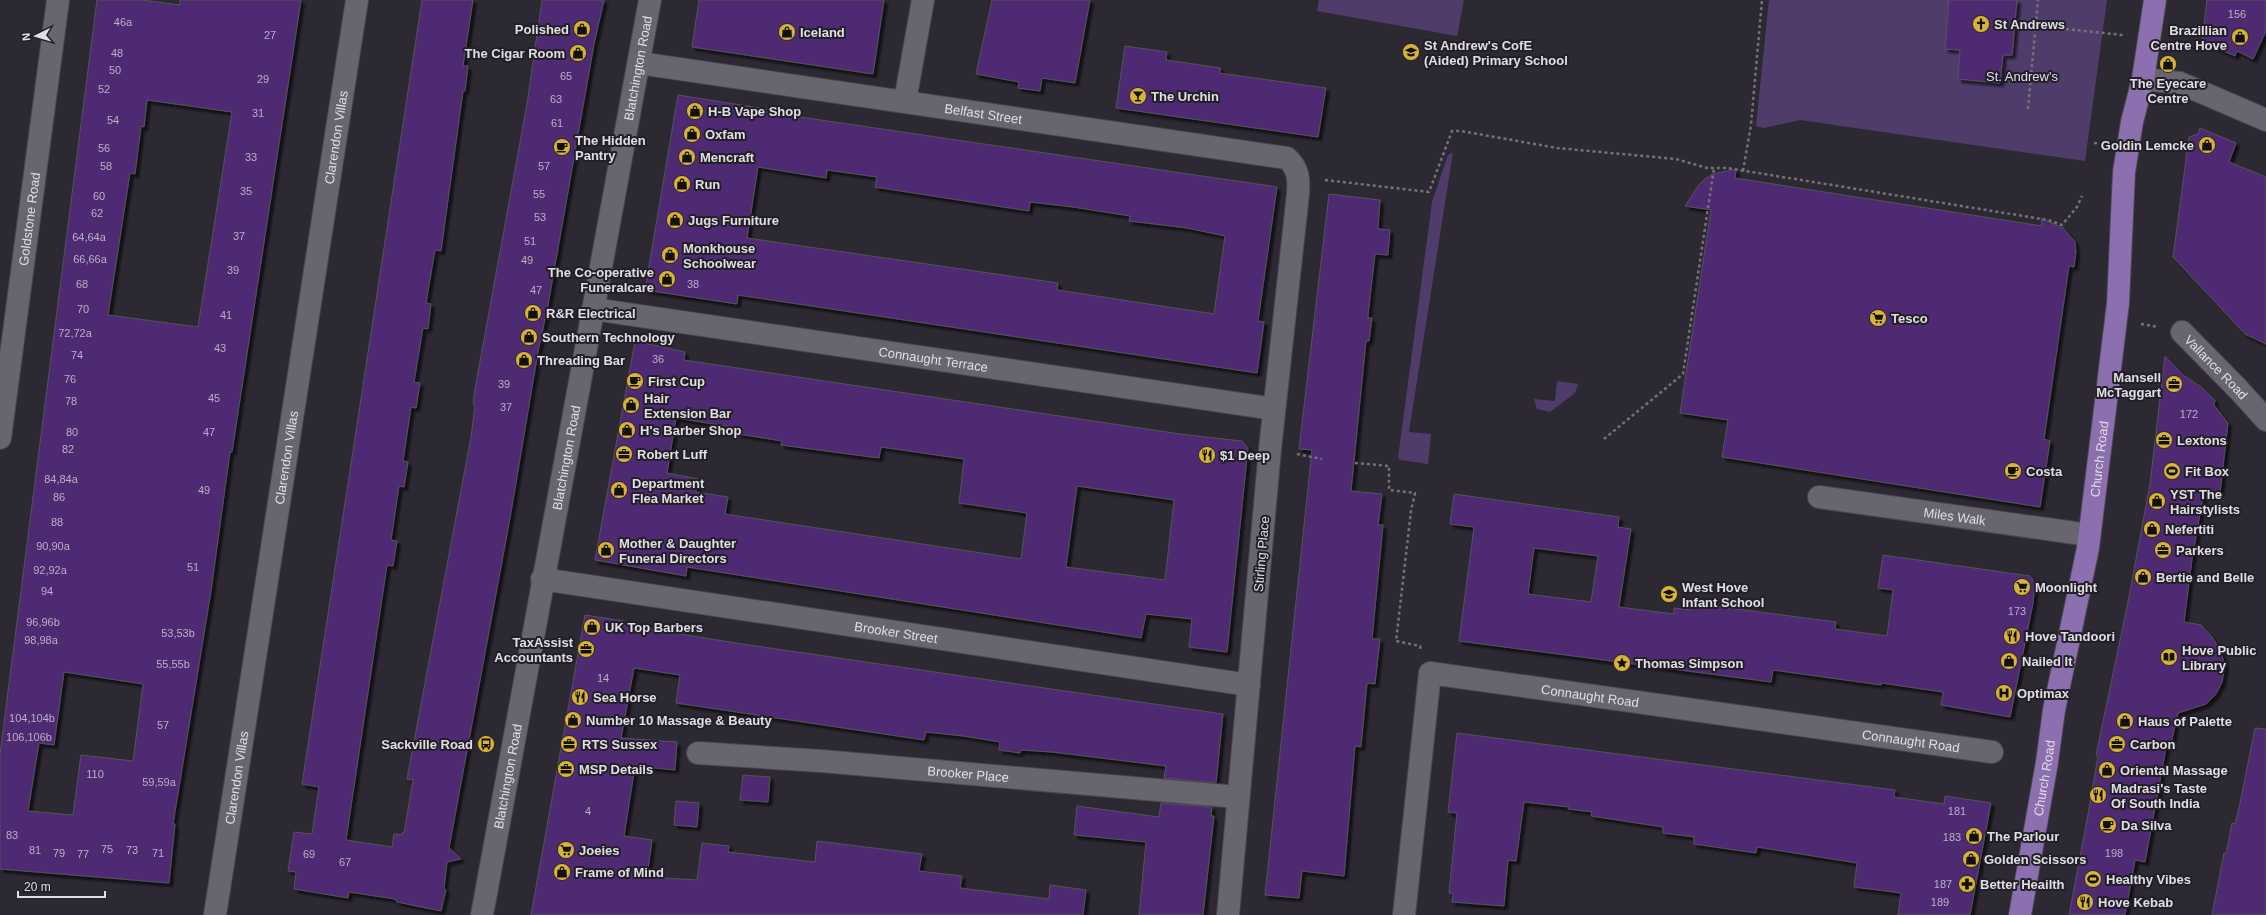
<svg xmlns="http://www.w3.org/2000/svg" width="2266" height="915" font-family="Helvetica,sans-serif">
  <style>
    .green { fill: #503c6a }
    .building { fill: #4d2b71; stroke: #56525c; fill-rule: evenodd; filter: url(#shadow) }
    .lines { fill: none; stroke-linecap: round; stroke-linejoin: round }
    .minor-casing { stroke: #4a464e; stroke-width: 24 }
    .major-casing { stroke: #4a464e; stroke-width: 24 }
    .path { stroke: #757279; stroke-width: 2.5; stroke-dasharray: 3 3; stroke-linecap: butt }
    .minor { stroke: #69656f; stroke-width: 22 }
    .major { stroke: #8c6faf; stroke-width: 22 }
    .labels { text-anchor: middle; stroke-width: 4; stroke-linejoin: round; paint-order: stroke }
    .number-label { font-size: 11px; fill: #bbb0c6 }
    .poi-label { font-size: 13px; font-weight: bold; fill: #e0dde3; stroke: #231f28; text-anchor: start }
    .street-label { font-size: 13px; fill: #e0dde3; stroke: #231f28 }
    .park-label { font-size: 13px; fill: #e3dbf0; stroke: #231f28 }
  </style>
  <defs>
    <filter id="shadow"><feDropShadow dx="3.5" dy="3.5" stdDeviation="1" flood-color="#0009"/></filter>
  </defs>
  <rect width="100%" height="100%" fill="#2c2932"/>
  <g class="green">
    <polygon points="1319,0 1464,0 1457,36 1317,11"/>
    <polygon points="1769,0 2107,0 2085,161 1800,120 1764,128 1756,126"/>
    <polygon points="1453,152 1409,432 1431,434 1428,464 1400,460 1398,458 1432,202 1448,155"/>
    <polygon points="1557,381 1578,384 1575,393 1550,412 1537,409 1534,399 1555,401"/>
  </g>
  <g class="building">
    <path d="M97 0H143L180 5V0H301L232 452H230L211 591 173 824H175L169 883 0 869V754ZM147 100 232 112 198 327 108 315 130 173 135 174 141 126 144 127ZM64 672 143 684 133 761 81 755 73 815 28 811 39 743 54 745Z"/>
    <polygon points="422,0 473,0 463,66 468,66 465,91 463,91 441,251 435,250 426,303 431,304 428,329 423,328 414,382 420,383 416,408 411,407 403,461 408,462 404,487 399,486 391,540 397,541 393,566 387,565 346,840 392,847 394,834 402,835 402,833 404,833 413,780 407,779 471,437 475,405 473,404 475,389 527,104 542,0 604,0 594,44 548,305 538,352 510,518 449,848 461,859 447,862 444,888 446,890 441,911 397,902 395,899 349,892 348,898 294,889 296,872 288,871 294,832 312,834 319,787 302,784"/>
    <polygon points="699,0 884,0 873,74 692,47"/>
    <polygon points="992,0 1090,0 1075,83 1042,78 1040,91 1018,88 1019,82 976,74"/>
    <polygon points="1949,0 2017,0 2012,55 2003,55 2000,83 1958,79 1960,50 1945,49"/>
    <polygon points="2207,0 2266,0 2266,31 2253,59 2237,51 2235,56 2202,42"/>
    <polygon points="1125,46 1167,52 1166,60 1221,68 1219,73 1326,88 1318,137 1116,108"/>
    <path d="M678 95 766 109V112L1277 187 1258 321 1264 322 1257 373 738 295 737 304 645 290ZM758 167 826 178 827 170 877 177 875 187 1029 211 1030 202 1073 207 1130 216 1129 221 1187 228 1225 236 1214 314 1057 290 1058 283 747 238Z"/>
    <polygon points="2200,128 2236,143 2229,162 2266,177 2266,344 2245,334 2173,257 2189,137 2198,134"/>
    <polygon points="1736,169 1735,178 2042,226 2041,218 2063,228 2075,242 2076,252 2074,267 2069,266 2044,439 2050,441 2040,507 1722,457 1728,420 1680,413 1711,210 1685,206 1698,186 1705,179 1713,174"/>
    <polygon points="1329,194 1380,200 1378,229 1390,230 1388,255 1375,254 1368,315 1368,318 1372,318 1369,341 1366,341 1351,491 1382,494 1378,525 1383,525 1372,639 1380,639 1375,684 1367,683 1361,747 1355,746 1344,876 1302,871 1299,898 1265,895 1312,450 1299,449"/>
    <path d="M635 341 685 352 684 360 1180 434 1242 441 1248 448 1227 652 1189 647 1192 619 1146 614 1141 638 738 575 687 567 686 576 595 560ZM676 418 739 428 738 434 782 441 781 445 826 451 879 458 881 447 964 459 959 503 1027 513 1021 559 725 514 728 497 696 492 698 479 667 473ZM1077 486 1174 500 1165 580 1066 567Z"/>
    <polygon points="2165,356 2183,375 2201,387 2215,400 2214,405 2228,423 2220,493 2204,491 2192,559 2184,622 2201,625 2212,637 2220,650 2225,665 2222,682 2216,694 2206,704 2178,713 2171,743 2167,742 2145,862 2135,860 2125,915 2069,915 2089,809 2098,756 2096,755 2128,602 2150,484"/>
    <path d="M1454 494 1619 517 1618 527 1631 529 1619 607 1674 614V608L1690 610 1691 603 1836 622 1835 629 1887 636 1893 590 1878 588 1883 555 2030 576 2035 583 2033 603 2010 717 1941 705 1943 692 1881 683V685L1773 670 1771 682 1459 641 1474 527 1450 524ZM1534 548 1598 556 1591 602 1528 594Z"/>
    <polygon points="585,615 624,621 623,625 749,645 1223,714 1216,783 1164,778 1166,766 1052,752 1021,750 1020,753 999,750 1000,742 963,736 926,732 924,740 676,703 680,675 634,668 621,738 677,742 675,770 635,766 624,836 652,840 647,877 697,880 702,843 729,846 728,852 815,862 817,841 922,854 919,871 962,876 960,888 1049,899 1050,885 1086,890 1083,915 531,915"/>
    <polygon points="2255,728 2266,729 2266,915 2212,915 2224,853 2226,854 2232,823 2235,824 2239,808"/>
    <polygon points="1457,733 1895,790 1894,797 1944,804 1945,796 1991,803 1970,915 1898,915 1901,893 1854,887 1857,863 1757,847 1756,853 1694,844 1694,837 1663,833 1663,827 1591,816 1592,812 1568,809 1569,807 1524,802 1516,861 1508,860 1504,906 1452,902 1453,893 1449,893 1457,813 1448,812"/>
    <polygon points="743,775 770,777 768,802 740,800"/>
    <polygon points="676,801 699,803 697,827 674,825"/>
    <polygon points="1161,803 1212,807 1211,816 1214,816 1203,915 1139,915 1146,842 1074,835 1077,806 1159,817"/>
  </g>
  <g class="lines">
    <g class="minor-casing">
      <g id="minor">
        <path id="s1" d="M639 63 1287 158C1299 169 1299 180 1298 194L1270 449 1228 915"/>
        <polyline points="2143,79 2180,83 2266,120"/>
        <polyline points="905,101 923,0"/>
        <path id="s2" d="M593 309 1274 409"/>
        <path id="s3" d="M2182 332 2239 390 2266 420"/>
        <path id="s4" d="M0 438 58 0"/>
        <path id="s5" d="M1819 497 2089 535"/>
        <path id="s6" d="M542 579 1249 685"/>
        <path id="s7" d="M698 753 821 761 1238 797"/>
        <path id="s8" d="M215 915 357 0"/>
        <path id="s9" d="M482 915 650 0"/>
        <path id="s10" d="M1404 915 1430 673 1992 752"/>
      </g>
    </g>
    <g class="major-casing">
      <g id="major">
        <path id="s11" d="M2020 915 2047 762 2054 710 2088 548 2118 303 2124 172 2132 122 2143 79 2155 0"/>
      </g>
    </g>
    <g class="path">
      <polyline points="2036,26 2123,35"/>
      <polyline points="2028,109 2038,0"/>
      <polyline points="2094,143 2102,144"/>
      <polyline points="1743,171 1751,125 1762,0"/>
      <polyline points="1325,180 1429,192 1452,131 1461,131 1557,148 1676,159 1707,168 1727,168 2048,220 2062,225 2077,207 2082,196"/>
      <polyline points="2141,324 2158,327"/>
      <polyline points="1604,439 1683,374 1714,168"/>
      <polyline points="1297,454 1322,459"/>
      <polyline points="1355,463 1389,466 1389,490 1415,493 1411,511 1396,641 1420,646 1421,650"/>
    </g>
    <use href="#minor" class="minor"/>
    <use href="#major" class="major"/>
  </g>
  <defs>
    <g id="church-disc" transform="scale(0.9)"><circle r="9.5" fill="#d7b434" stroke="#231f28"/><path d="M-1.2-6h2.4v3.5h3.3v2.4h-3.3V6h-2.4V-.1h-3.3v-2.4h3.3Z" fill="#111"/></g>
    <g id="shop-disc" transform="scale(0.9)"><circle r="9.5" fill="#d7b434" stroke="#231f28"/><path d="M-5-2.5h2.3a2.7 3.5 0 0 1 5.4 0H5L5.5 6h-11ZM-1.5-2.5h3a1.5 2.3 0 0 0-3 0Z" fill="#111"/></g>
    <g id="school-disc" transform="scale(0.9)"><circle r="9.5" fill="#d7b434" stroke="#231f28"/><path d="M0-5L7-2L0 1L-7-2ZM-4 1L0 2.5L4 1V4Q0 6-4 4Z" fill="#111"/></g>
    <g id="bar-disc" transform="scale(0.9)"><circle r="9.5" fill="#d7b434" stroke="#231f28"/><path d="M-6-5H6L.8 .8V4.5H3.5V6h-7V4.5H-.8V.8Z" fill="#111"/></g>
    <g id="cafe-disc" transform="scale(0.9)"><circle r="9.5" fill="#d7b434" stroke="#231f28"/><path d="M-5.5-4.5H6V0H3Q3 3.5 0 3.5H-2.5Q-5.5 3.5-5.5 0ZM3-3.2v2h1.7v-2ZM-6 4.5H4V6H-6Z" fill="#111"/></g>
    <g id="supermarket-disc" transform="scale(0.9)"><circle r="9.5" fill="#d7b434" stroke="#231f28"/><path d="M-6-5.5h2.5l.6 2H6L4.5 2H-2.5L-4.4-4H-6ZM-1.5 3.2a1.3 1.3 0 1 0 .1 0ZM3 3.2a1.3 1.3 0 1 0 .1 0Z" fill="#111"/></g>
    <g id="office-disc" transform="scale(0.9)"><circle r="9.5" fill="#d7b434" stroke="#231f28"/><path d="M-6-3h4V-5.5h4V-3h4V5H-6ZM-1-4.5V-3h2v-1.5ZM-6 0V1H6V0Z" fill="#111"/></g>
    <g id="restaurant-disc" transform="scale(0.9)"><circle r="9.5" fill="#d7b434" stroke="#231f28"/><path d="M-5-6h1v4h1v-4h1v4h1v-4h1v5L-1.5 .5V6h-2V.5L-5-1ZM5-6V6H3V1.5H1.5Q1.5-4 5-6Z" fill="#111"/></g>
    <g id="stadium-disc" transform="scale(0.9)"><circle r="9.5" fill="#d7b434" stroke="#231f28"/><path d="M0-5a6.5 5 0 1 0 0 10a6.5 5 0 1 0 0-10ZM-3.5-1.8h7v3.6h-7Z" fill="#111"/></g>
    <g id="library-disc" transform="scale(0.9)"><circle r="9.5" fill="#d7b434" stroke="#231f28"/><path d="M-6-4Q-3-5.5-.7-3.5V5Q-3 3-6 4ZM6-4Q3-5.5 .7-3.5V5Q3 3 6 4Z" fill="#111"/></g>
    <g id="sight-disc" transform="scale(0.9)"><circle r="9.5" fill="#d7b434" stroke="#231f28"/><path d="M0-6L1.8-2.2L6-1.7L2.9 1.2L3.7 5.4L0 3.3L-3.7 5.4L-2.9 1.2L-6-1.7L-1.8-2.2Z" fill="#111"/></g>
    <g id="hospital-disc" transform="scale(0.9)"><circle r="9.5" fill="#d7b434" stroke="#231f28"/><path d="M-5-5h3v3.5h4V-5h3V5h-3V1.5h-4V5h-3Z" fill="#111"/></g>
    <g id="bus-disc" transform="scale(0.9)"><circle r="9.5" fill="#d7b434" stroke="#231f28"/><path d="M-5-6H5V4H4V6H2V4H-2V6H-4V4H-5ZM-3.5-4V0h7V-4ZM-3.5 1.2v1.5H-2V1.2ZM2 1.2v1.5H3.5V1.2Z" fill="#111"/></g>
    <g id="pharmacy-disc" transform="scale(0.9)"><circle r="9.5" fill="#d7b434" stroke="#231f28"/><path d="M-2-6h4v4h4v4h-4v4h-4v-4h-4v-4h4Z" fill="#111"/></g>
  </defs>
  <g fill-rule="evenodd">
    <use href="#church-disc" x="1981" y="24"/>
    <use href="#shop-disc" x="582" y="29"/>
    <use href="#shop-disc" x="787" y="32"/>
    <use href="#shop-disc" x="2240" y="37"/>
    <use href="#school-disc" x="1411" y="52"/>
    <use href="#shop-disc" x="578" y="53"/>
    <use href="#shop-disc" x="2168" y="64"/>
    <use href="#bar-disc" x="1138" y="96"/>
    <use href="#shop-disc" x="695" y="111"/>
    <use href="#shop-disc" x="692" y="134"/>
    <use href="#shop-disc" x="2207" y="145"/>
    <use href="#cafe-disc" x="562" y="147"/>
    <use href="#shop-disc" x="687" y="157"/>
    <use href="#shop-disc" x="682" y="184"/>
    <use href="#shop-disc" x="675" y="220"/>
    <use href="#shop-disc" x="670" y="255"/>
    <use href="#shop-disc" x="667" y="279"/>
    <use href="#shop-disc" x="533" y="313"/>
    <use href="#supermarket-disc" x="1878" y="318"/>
    <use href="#shop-disc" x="529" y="337"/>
    <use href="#shop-disc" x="524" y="360"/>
    <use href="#cafe-disc" x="635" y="381"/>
    <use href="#office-disc" x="2174" y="384"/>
    <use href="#shop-disc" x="631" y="405"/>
    <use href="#shop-disc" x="627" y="430"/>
    <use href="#office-disc" x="2164" y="440"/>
    <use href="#office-disc" x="624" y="454"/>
    <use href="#restaurant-disc" x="1207" y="455"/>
    <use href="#cafe-disc" x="2013" y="471"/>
    <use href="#stadium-disc" x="2172" y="471"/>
    <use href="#shop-disc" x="619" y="490"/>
    <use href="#shop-disc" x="2157" y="501"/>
    <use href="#shop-disc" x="2152" y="529"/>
    <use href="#shop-disc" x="606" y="550"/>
    <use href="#office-disc" x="2163" y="550"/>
    <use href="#shop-disc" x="2143" y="577"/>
    <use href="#supermarket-disc" x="2022" y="587"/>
    <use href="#school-disc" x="1669" y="594"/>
    <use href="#shop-disc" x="592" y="627"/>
    <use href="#restaurant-disc" x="2012" y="636"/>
    <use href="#office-disc" x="586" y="649"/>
    <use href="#library-disc" x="2169" y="657"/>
    <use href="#shop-disc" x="2009" y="661"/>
    <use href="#sight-disc" x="1622" y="663"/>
    <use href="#hospital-disc" x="2004" y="693"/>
    <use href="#restaurant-disc" x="580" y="697"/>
    <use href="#shop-disc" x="573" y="720"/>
    <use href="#shop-disc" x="2125" y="721"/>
    <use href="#bus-disc" x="486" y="744"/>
    <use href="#office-disc" x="569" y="744"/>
    <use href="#office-disc" x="2117" y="744"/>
    <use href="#office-disc" x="566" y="769"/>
    <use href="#shop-disc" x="2107" y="770"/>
    <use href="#restaurant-disc" x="2098" y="795"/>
    <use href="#cafe-disc" x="2108" y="825"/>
    <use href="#shop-disc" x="1974" y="836"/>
    <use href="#supermarket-disc" x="566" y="850"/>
    <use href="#shop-disc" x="1971" y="859"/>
    <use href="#shop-disc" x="562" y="872"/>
    <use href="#stadium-disc" x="2093" y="879"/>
    <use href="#pharmacy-disc" x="1967" y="884"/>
    <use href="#restaurant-disc" x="2085" y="902"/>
  </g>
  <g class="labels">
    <g class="number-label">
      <text x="2237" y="18">156</text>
      <text x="123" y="26">46a</text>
      <text x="270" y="39">27</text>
      <text x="117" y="57">48</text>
      <text x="115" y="74">50</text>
      <text x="566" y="80">65</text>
      <text x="263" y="83">29</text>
      <text x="104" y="93">52</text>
      <text x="556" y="103">63</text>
      <text x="258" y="117">31</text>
      <text x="113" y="124">54</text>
      <text x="557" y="127">61</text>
      <text x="104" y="152">56</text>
      <text x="251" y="161">33</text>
      <text x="106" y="170">58</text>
      <text x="544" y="170">57</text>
      <text x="246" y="195">35</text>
      <text x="539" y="198">55</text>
      <text x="99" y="200">60</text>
      <text x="97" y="217">62</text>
      <text x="540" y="221">53</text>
      <text x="239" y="240">37</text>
      <text x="89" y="241">64,64a</text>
      <text x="530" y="245">51</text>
      <text x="90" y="263">66,66a</text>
      <text x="527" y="264">49</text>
      <text x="233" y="274">39</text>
      <text x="82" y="288">68</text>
      <text x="693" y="288">38</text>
      <text x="536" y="294">47</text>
      <text x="83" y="313">70</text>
      <text x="226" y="319">41</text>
      <text x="75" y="337">72,72a</text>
      <text x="220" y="352">43</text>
      <text x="77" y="359">74</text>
      <text x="658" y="363">36</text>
      <text x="70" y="383">76</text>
      <text x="504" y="388">39</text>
      <text x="214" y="402">45</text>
      <text x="71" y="405">78</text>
      <text x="506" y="411">37</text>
      <text x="2189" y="418">172</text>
      <text x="72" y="436">80</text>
      <text x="209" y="436">47</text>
      <text x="68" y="453">82</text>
      <text x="61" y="483">84,84a</text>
      <text x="204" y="494">49</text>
      <text x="59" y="501">86</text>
      <text x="57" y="526">88</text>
      <text x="53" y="550">90,90a</text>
      <text x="193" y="571">51</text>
      <text x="50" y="574">92,92a</text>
      <text x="47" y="595">94</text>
      <text x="2017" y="615">173</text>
      <text x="43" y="626">96,96b</text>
      <text x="178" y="637">53,53b</text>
      <text x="41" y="644">98,98a</text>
      <text x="173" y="668">55,55b</text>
      <text x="603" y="682">14</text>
      <text x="32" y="722">104,104b</text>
      <text x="163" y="729">57</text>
      <text x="29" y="741">106,106b</text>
      <text x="95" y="778">110</text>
      <text x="159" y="786">59,59a</text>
      <text x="588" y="815">4</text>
      <text x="1957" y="815">181</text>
      <text x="12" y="839">83</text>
      <text x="1952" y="841">183</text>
      <text x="107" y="853">75</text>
      <text x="35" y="854">81</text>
      <text x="132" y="854">73</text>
      <text x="59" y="857">79</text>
      <text x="158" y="857">71</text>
      <text x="2114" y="857">198</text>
      <text x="83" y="858">77</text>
      <text x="309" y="858">69</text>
      <text x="345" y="866">67</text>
      <text x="1943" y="888">187</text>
      <text x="1940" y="906">189</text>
    </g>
    <g class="poi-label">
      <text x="1994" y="29">St Andrews</text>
      <text x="569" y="34" text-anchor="end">Polished</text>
      <text x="2227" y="35" text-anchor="end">Brazillian<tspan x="2227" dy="15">Centre Hove</tspan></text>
      <text x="800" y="37">Iceland</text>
      <text x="1424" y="50">St Andrew's CofE<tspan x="1424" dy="15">(Aided) Primary School</tspan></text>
      <text x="565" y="58" text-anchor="end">The Cigar Room</text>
      <text x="2168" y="88" text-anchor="middle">The Eyecare<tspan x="2168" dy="15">Centre</tspan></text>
      <text x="1151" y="101">The Urchin</text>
      <text x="708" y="116">H-B Vape Shop</text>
      <text x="705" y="139">Oxfam</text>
      <text x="575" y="145">The Hidden<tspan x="575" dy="15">Pantry</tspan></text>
      <text x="2194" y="150" text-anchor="end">Goldin Lemcke</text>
      <text x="700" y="162">Mencraft</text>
      <text x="695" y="189">Run</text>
      <text x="688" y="225">Jugs Furniture</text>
      <text x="683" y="253">Monkhouse<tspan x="683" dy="15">Schoolwear</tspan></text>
      <text x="654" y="277" text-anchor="end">The Co-operative<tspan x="654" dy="15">Funeralcare</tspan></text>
      <text x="546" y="318">R&amp;R Electrical</text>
      <text x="1891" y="323">Tesco</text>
      <text x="542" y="342">Southern Technology</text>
      <text x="537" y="365">Threading Bar</text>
      <text x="2161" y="382" text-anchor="end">Mansell<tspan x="2161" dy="15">McTaggart</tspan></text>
      <text x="648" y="386">First Cup</text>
      <text x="644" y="403">Hair<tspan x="644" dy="15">Extension Bar</tspan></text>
      <text x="640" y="435">H's Barber Shop</text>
      <text x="2177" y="445">Lextons</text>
      <text x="637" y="459">Robert Luff</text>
      <text x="1220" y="460">$1 Deep</text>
      <text x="2026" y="476">Costa</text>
      <text x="2185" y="476">Fit Box</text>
      <text x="632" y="488">Department<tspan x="632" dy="15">Flea Market</tspan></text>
      <text x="2170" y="499">YST The<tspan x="2170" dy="15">Hairstylists</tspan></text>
      <text x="2165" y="534">Nefertiti</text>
      <text x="619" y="548">Mother &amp; Daughter<tspan x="619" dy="15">Funeral Directors</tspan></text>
      <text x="2176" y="555">Parkers</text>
      <text x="2156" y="582">Bertie and Belle</text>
      <text x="1682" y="592">West Hove<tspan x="1682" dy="15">Infant School</tspan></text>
      <text x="2035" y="592">Moonlight</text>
      <text x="605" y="632">UK Top Barbers</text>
      <text x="2025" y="641">Hove Tandoori</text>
      <text x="573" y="647" text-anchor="end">TaxAssist<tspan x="573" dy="15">Accountants</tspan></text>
      <text x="2182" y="655">Hove Public<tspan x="2182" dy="15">Library</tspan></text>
      <text x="2022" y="666">Nailed It</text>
      <text x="1635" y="668">Thomas Simpson</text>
      <text x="2017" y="698">Optimax</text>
      <text x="593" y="702">Sea Horse</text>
      <text x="586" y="725">Number 10 Massage &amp; Beauty</text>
      <text x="2138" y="726">Haus of Palette</text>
      <text x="473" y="749" text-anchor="end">Sackville Road</text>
      <text x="582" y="749">RTS Sussex</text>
      <text x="2130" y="749">Carbon</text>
      <text x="579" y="774">MSP Details</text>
      <text x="2120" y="775">Oriental Massage</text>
      <text x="2111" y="793">Madrasi's Taste<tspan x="2111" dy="15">Of South India</tspan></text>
      <text x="2121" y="830">Da Silva</text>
      <text x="1987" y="841">The Parlour</text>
      <text x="579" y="855">Joeies</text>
      <text x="1984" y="864">Golden Scissors</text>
      <text x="575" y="877">Frame of Mind</text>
      <text x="2106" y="884">Healthy Vibes</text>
      <text x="1980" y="889">Better Heailth</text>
      <text x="2098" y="907">Hove Kebab</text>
    </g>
    <g class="street-label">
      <text dy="5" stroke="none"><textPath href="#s9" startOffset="861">Blatchington Road</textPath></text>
      <text dy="5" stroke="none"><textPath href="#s1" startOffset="348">Belfast Street</textPath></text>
      <text dy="5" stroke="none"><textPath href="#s8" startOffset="787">Clarendon Villas</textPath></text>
      <text dy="5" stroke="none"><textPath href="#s4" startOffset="221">Goldstone Road</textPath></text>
      <text dy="5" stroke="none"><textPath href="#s2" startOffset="344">Connaught Terrace</textPath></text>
      <text dy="5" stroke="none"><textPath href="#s3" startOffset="49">Vallance Road</textPath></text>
      <text dy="5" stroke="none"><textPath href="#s8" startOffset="463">Clarendon Villas</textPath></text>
      <text dy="5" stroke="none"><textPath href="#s9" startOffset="465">Blatchington Road</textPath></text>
      <text dy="5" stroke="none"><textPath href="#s11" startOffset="463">Church Road</textPath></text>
      <text dy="5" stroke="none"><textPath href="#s5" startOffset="137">Miles Walk</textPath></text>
      <text transform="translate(1261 554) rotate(-85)" y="5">Stirling Place</text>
      <text dy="5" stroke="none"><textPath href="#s6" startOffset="358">Brooker Street</textPath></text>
      <text dy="5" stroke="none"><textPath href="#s10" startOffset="405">Connaught Road</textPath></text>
      <text dy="5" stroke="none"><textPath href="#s10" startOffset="729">Connaught Road</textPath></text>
      <text dy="5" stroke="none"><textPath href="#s7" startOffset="271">Brooker Place</textPath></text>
      <text dy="5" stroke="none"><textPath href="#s9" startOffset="141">Blatchington Road</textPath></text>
      <text dy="5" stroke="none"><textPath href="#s8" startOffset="139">Clarendon Villas</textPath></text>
      <text dy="5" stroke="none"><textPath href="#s11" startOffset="139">Church Road</textPath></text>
    </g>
    <g class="park-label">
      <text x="2022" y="81">St. Andrew's</text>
    </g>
  </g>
  <g transform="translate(36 36) rotate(265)" stroke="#231f28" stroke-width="3" paint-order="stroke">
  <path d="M0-3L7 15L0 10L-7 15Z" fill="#e0dde3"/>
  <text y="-6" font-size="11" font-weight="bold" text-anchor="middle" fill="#e0dde3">N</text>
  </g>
  <path d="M18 891v6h87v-6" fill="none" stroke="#e0dde3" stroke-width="2"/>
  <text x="24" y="891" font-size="12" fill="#e0dde3" stroke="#231f28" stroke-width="3" paint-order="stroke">20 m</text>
</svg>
